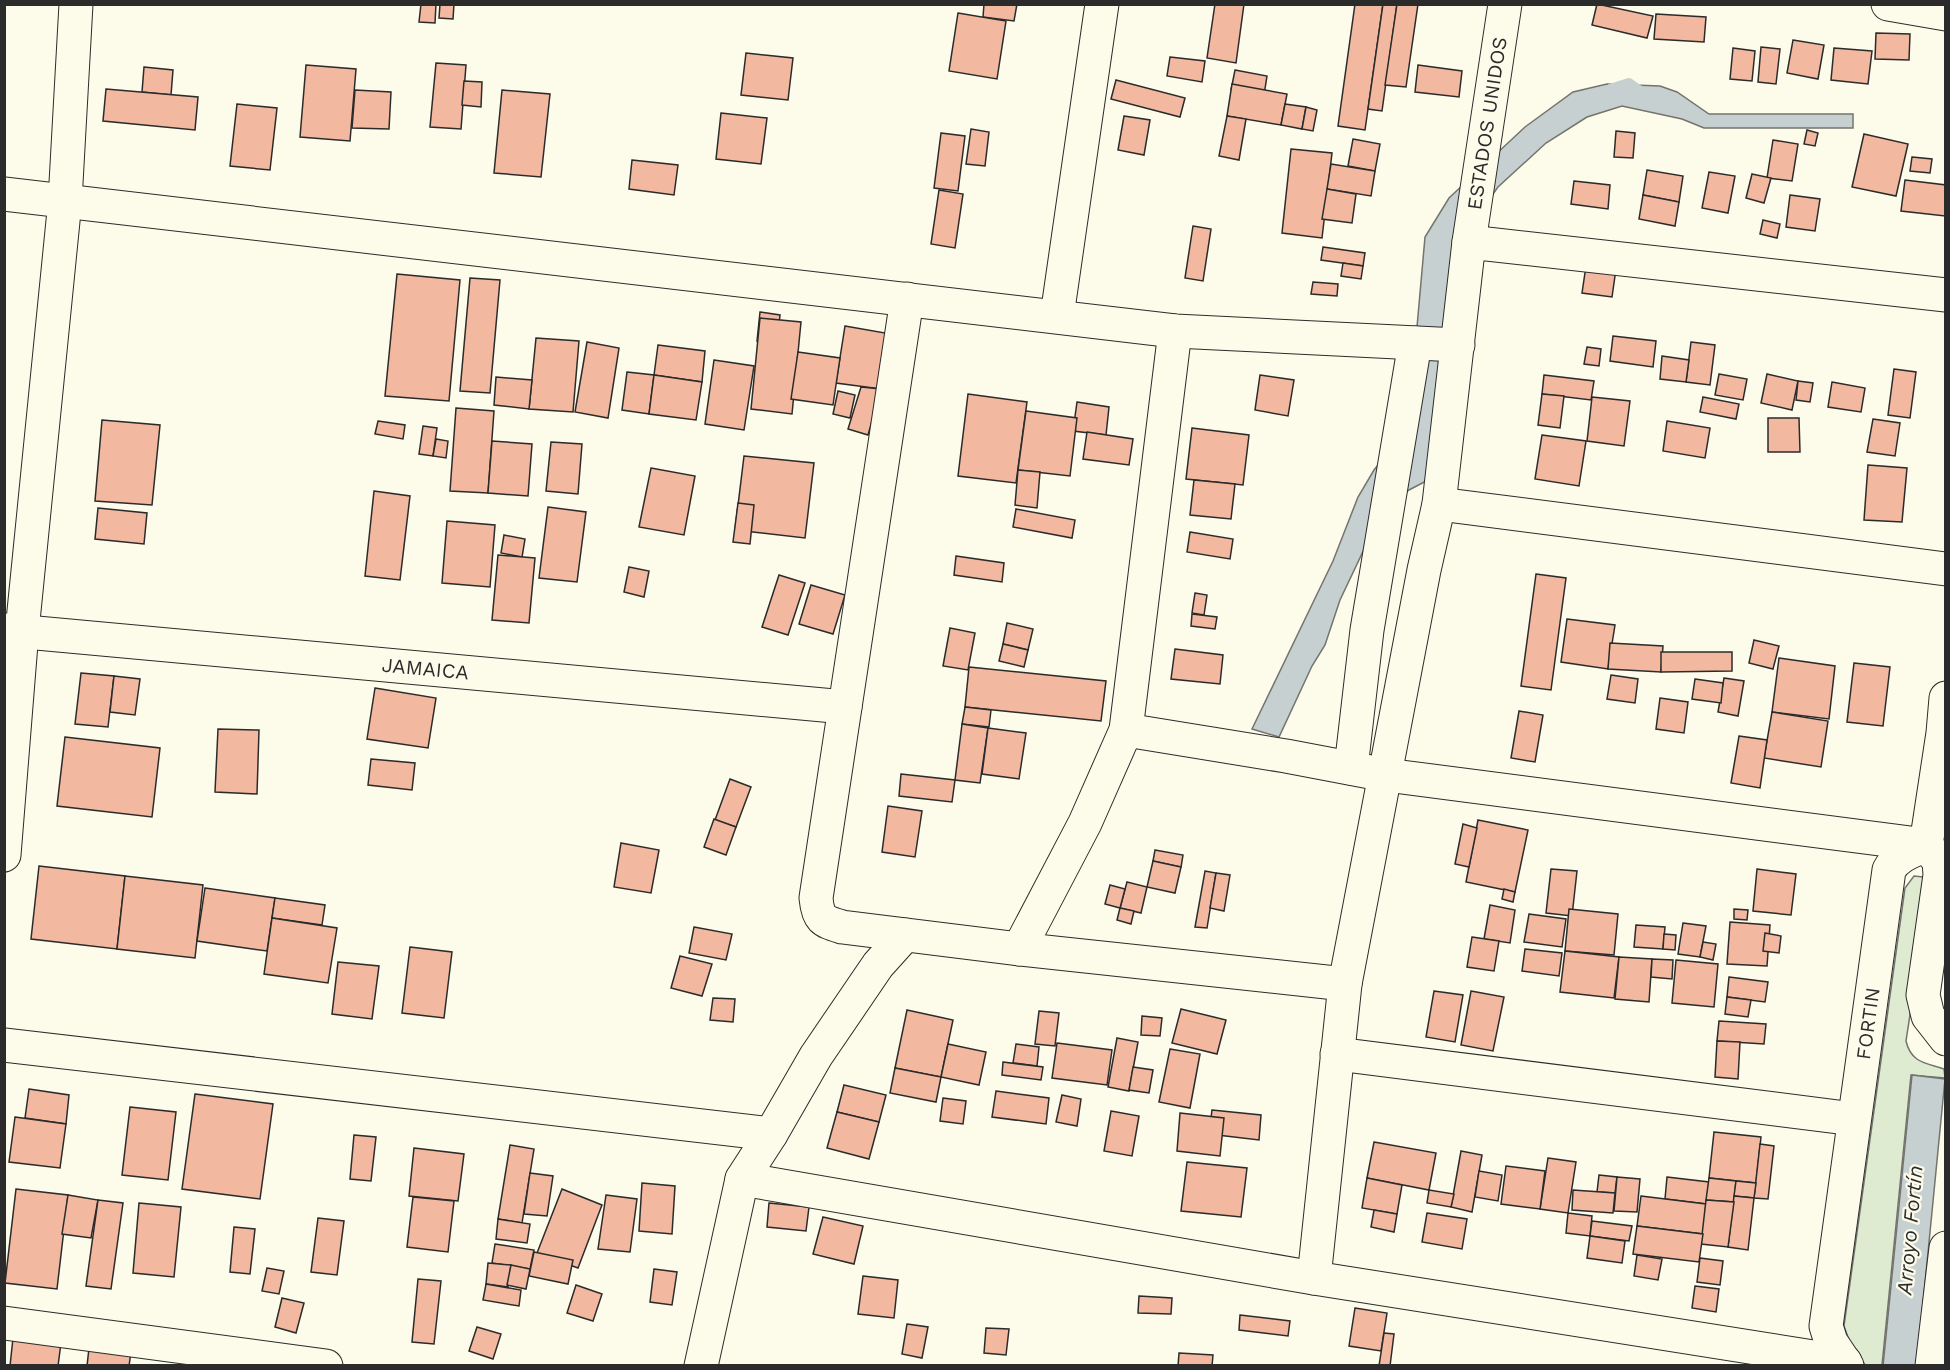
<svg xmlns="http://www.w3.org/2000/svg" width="1950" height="1370" font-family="'Work Sans',sans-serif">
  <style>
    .green { fill: #deebd1; stroke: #74746e; stroke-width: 1.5 }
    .water { fill: #c7d0d0; stroke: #74746e; stroke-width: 1.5 }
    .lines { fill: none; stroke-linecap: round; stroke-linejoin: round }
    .stream { stroke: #c7d0d0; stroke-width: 10 }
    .building { fill: #f2b8a0; stroke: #2b2b2b; stroke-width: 1.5 }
    .minor-casing { stroke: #2b2b2b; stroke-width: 35 }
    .minor { stroke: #fdfbea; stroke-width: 33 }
    .labels { text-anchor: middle; stroke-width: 4.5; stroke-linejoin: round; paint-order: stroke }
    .street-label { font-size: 20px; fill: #2b2b2b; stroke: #fdfbea }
    .water-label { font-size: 21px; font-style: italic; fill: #2b2b2b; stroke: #fdfbea }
  </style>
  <rect width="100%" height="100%" fill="#fdfbea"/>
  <path class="green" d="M1914 876 1923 877 1928 883 1929 890 1906 1041C1911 1063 1926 1063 1944 1069L1945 1078 1911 1075 1882 1365H1865L1849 1340 1844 1326 1905 888Z"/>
  <g class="water">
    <polygon points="1607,84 1660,86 1677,92 1709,114 1853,114 1853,128 1704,128 1682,119 1622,106 1587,117 1546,143 1498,187 1464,235 1432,478 1409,490 1398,499 1368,541 1340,600 1325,645 1312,666 1279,737 1252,729 1333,561 1358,497 1374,470 1408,428 1425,237 1449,198 1525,127 1573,92"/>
    <polygon points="1912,1075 1945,1079 1917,1365 1883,1366"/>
  </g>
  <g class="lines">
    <polyline class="stream" points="1610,89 1629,83 1642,92"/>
  </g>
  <g class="building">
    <polygon points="421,4 436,4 435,23 419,22"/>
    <polygon points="440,4 454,4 453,19 439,18"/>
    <polygon points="984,4 1017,4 1014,21 983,17"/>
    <polygon points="1215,4 1244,4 1236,63 1207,58"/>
    <polygon points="1355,4 1383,4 1365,130 1338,126"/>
    <polygon points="1383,4 1397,4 1382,111 1368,109"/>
    <polygon points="1397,4 1418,4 1406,87 1385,85"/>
    <polygon points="1597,4 1653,16 1647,38 1592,25"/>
    <polygon points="958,13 1006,21 997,79 949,71"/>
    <polygon points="1656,14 1706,17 1704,42 1654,39"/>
    <polygon points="1876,33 1910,34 1909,60 1875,59"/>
    <polygon points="1793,40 1824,45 1818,79 1787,73"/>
    <polygon points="1761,47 1780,49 1776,84 1758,82"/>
    <polygon points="1733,48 1755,51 1752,81 1730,79"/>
    <polygon points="1834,48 1872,51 1868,84 1831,80"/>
    <polygon points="746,53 793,58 788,100 741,95"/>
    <polygon points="1170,57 1205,61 1202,82 1167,76"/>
    <polygon points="436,63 466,65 461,129 430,127"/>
    <polygon points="306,65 356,69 350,141 300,137"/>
    <polygon points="1418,65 1462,71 1459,97 1415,92"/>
    <polygon points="144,67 173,70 171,95 142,92"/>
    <polygon points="1235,70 1267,76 1264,95 1231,90"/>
    <polygon points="1116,80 1185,98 1180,117 1111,99"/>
    <polygon points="464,81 482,82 481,107 462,105"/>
    <polygon points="1232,84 1287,94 1281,125 1227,116"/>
    <polygon points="106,89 198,97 195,130 103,121"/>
    <polygon points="355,90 391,92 389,129 352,128"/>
    <polygon points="502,90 550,94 541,177 494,173"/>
    <polygon points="237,104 277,108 270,170 230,166"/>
    <polygon points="1285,104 1306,107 1302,129 1281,125"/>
    <polygon points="1306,107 1317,110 1313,131 1302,129"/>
    <polygon points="721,113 767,118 761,164 716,159"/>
    <polygon points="1124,116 1150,120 1144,155 1118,150"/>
    <polygon points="1227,116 1246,119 1239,160 1219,156"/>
    <polygon points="971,129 989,132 985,166 966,164"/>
    <polygon points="1807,130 1818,133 1815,146 1804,144"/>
    <polygon points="1616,131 1635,133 1633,158 1614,157"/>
    <polygon points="941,133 965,136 958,191 934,188"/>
    <polygon points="1864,134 1908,144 1896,196 1852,187"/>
    <polygon points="1353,139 1380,144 1375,171 1348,166"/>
    <polygon points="1773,140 1798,144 1792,181 1767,178"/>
    <polygon points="1291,149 1332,153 1322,238 1282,233"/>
    <polygon points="1912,157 1932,159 1930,173 1910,171"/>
    <polygon points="632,160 678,165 674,195 629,189"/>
    <polygon points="1331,164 1375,171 1371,196 1327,189"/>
    <polygon points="1647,170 1683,176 1679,202 1643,195"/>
    <polygon points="1709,172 1735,176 1728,213 1702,208"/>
    <polygon points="1752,174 1771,178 1764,203 1746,198"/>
    <polygon points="1905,180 1946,185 1945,216 1901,211"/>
    <polygon points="1574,181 1610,185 1608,209 1571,204"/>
    <polygon points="1327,189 1356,194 1352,223 1322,219"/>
    <polygon points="939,190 963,194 955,248 931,244"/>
    <polygon points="1643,195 1679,202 1675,226 1639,219"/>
    <polygon points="1790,195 1820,199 1815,231 1786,227"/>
    <polygon points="1763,220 1780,224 1777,238 1760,234"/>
    <polygon points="1193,226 1211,229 1203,281 1185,278"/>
    <polygon points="1323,247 1365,253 1363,266 1321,260"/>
    <polygon points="1343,263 1363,266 1361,279 1341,276"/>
    <polygon points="1586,266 1616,269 1612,297 1582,293"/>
    <polygon points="397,274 460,280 449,401 385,396"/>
    <polygon points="470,278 500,280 490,393 460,391"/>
    <polygon points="1313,282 1338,284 1337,296 1311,294"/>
    <polygon points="760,312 780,315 777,344 757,341"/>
    <polygon points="760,318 801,322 792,414 751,409"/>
    <polygon points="845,326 891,334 881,389 836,383"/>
    <polygon points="1613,336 1656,341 1653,367 1610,361"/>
    <polygon points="536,338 579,341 573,412 529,409"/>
    <polygon points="587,342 619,348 608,418 575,412"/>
    <polygon points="1691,342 1715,345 1710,385 1686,382"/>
    <polygon points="658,345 705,351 702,382 654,375"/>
    <polygon points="1587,347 1601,349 1599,366 1584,364"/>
    <polygon points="798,352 840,358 833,405 791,399"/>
    <polygon points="1662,356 1689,360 1686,382 1660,379"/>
    <polygon points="714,360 754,366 744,430 705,424"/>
    <polygon points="1894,369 1916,372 1910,418 1888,415"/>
    <polygon points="627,372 654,375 649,414 622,410"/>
    <polygon points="1719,374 1747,379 1743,400 1715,395"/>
    <polygon points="1767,374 1798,381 1792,410 1761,403"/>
    <polygon points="654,375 702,382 696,420 649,414"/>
    <polygon points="1260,375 1294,380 1288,416 1255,410"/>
    <polygon points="1544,375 1594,381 1591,400 1542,394"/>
    <polygon points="496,377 532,380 529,409 494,405"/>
    <polygon points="1798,381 1813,383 1810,402 1796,400"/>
    <polygon points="1832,382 1865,388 1861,412 1828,407"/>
    <polygon points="861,387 881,389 868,435 848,429"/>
    <polygon points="838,391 855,395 850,418 833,414"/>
    <polygon points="968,394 1027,402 1016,483 958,476"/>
    <polygon points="1542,394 1564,396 1560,428 1538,425"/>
    <polygon points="1592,397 1630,401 1624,446 1587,441"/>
    <polygon points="1703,397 1739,404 1736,419 1700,412"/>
    <polygon points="1077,402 1109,407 1106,435 1073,431"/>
    <polygon points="456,408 494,411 488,493 450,491"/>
    <polygon points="1026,411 1077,418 1070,476 1018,470"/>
    <polygon points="1768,418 1799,418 1800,452 1768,452"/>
    <polygon points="1873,419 1900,423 1895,456 1867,452"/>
    <polygon points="102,420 160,425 152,505 95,501"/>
    <polygon points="378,421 405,425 403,439 375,434"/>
    <polygon points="1667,421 1710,428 1705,458 1663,451"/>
    <polygon points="423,426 437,428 433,456 419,454"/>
    <polygon points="1192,428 1249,435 1243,485 1186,479"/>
    <polygon points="1087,432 1133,439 1129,465 1083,459"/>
    <polygon points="1542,435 1586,441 1579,486 1535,479"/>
    <polygon points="436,439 448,441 446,458 433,456"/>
    <polygon points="492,441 532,444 528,496 488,493"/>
    <polygon points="551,442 582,444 578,494 546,491"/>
    <polygon points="744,456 814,463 805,538 735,530"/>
    <polygon points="1868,465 1907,468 1902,522 1864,520"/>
    <polygon points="651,468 695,476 684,535 639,527"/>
    <polygon points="1018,470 1040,472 1037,508 1015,505"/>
    <polygon points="1194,480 1235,484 1231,519 1190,515"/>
    <polygon points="374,491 410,496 400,580 365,576"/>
    <polygon points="738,503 754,505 750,544 733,542"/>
    <polygon points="548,507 586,512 577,582 539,578"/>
    <polygon points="98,508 147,513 144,544 95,539"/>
    <polygon points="1016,509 1075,520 1072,538 1013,527"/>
    <polygon points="447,521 495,525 490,587 442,583"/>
    <polygon points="1190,532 1233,539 1230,559 1187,552"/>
    <polygon points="504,535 525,539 522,557 501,553"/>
    <polygon points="498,555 535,558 529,623 492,620"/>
    <polygon points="956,556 1004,563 1002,582 954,575"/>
    <polygon points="629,567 649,571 644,597 624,592"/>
    <polygon points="1536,574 1566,578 1551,690 1521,686"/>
    <polygon points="779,575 805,583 788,635 762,627"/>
    <polygon points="811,585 845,595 833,634 799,624"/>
    <polygon points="1195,593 1207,595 1204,615 1192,613"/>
    <polygon points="1192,614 1217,617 1215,629 1191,626"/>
    <polygon points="1567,619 1615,625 1608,669 1561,662"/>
    <polygon points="1007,623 1033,629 1028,650 1003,644"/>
    <polygon points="950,628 975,633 968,670 943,666"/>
    <polygon points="1754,640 1779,646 1773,669 1749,663"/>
    <polygon points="1610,643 1663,646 1661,672 1608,669"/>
    <polygon points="1003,644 1028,650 1024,667 999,661"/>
    <polygon points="1175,649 1223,655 1220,684 1171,679"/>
    <polygon points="1661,652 1732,652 1732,671 1661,672"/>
    <polygon points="1779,658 1835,666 1829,719 1772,712"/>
    <polygon points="1854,663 1890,667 1883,726 1847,722"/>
    <polygon points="969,667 1106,681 1101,721 965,707"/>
    <polygon points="81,673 114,676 108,727 75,724"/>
    <polygon points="1611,675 1638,679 1635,703 1607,699"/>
    <polygon points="114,676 140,679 135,715 110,712"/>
    <polygon points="1724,678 1744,681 1738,716 1718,712"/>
    <polygon points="1695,679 1723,683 1721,703 1692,699"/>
    <polygon points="375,688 436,698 428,748 367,739"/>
    <polygon points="1660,698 1688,702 1684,733 1656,729"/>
    <polygon points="965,707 991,710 989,727 962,724"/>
    <polygon points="1519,711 1543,715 1535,762 1511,758"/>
    <polygon points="1772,712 1828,721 1821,767 1764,758"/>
    <polygon points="962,724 988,728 980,783 955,780"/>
    <polygon points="988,728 1026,733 1019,779 982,774"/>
    <polygon points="218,729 259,730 257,794 215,792"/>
    <polygon points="1739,736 1767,740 1760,788 1731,783"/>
    <polygon points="65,737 160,748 152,817 57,806"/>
    <polygon points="371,759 415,763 412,790 368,785"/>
    <polygon points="901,774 955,780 952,802 899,796"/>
    <polygon points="730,779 751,787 736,827 715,820"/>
    <polygon points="888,806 922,811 915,857 882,852"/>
    <polygon points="714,819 736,827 726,855 704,847"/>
    <polygon points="1478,820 1528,830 1515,892 1466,882"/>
    <polygon points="1463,824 1477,828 1469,867 1455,864"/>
    <polygon points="621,843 659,850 651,893 614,887"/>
    <polygon points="1155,850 1183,855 1181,867 1153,861"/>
    <polygon points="1153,861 1181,867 1175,893 1147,887"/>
    <polygon points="39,866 125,876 117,949 31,939"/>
    <polygon points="1551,869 1577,871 1572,916 1546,913"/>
    <polygon points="1757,869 1796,874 1791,915 1753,911"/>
    <polygon points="1205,871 1216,873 1207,928 1195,927"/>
    <polygon points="1216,873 1230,875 1224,911 1210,908"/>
    <polygon points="125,876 203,885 195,958 117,949"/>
    <polygon points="1127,882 1147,887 1141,913 1120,908"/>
    <polygon points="1110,885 1125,889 1120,908 1105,904"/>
    <polygon points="205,888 275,898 267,951 197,941"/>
    <polygon points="1504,889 1515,892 1513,902 1502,899"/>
    <polygon points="275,898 325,905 322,925 272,918"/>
    <polygon points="1490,905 1515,910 1510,943 1484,939"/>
    <polygon points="1120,908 1134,911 1131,924 1117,920"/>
    <polygon points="1569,909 1618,914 1614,955 1565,951"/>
    <polygon points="1734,909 1748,910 1747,920 1734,919"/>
    <polygon points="1529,914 1566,919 1562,947 1524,942"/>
    <polygon points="272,918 337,928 328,983 264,974"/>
    <polygon points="1730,922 1770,925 1767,966 1727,964"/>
    <polygon points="1683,923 1706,926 1700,957 1678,954"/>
    <polygon points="1636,925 1665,927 1663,949 1634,947"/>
    <polygon points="694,927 732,934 726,960 689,953"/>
    <polygon points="1765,933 1781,936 1779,953 1763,951"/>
    <polygon points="1664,934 1676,935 1675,950 1663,949"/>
    <polygon points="1472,937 1499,941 1494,971 1467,967"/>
    <polygon points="1703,942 1716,944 1713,960 1700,957"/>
    <polygon points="410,947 452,952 444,1018 402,1013"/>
    <polygon points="1525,949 1562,953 1559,976 1522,971"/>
    <polygon points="1565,951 1619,957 1614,998 1560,992"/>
    <polygon points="680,956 712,964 702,996 671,988"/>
    <polygon points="1619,957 1652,959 1649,1002 1615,999"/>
    <polygon points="1652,959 1673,960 1672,979 1651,977"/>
    <polygon points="1676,960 1718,964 1714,1007 1672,1003"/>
    <polygon points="338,962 379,966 372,1019 332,1014"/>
    <polygon points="1729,977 1768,982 1765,1002 1727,997"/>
    <polygon points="1434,991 1463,995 1455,1042 1426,1037"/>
    <polygon points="1471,991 1504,997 1493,1051 1461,1045"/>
    <polygon points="1727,997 1751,1000 1748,1017 1725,1014"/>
    <polygon points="713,998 735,999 733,1022 710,1020"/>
    <polygon points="1181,1009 1226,1020 1217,1054 1172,1043"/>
    <polygon points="907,1010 953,1020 941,1077 895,1068"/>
    <polygon points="1039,1011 1059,1013 1055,1046 1035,1044"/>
    <polygon points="1142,1016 1162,1018 1160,1036 1141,1035"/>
    <polygon points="1719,1021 1766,1024 1764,1044 1717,1041"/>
    <polygon points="1117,1038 1138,1042 1129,1091 1108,1087"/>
    <polygon points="1717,1041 1740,1042 1738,1079 1715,1077"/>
    <polygon points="1057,1043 1112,1050 1107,1085 1052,1078"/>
    <polygon points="948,1044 986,1052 979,1085 941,1077"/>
    <polygon points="1016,1044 1039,1047 1037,1066 1013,1063"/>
    <polygon points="1170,1049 1200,1054 1190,1108 1159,1102"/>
    <polygon points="1003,1062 1043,1067 1041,1080 1002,1075"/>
    <polygon points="1133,1067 1153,1070 1149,1093 1129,1090"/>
    <polygon points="895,1068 941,1077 936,1102 890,1093"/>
    <polygon points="844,1085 886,1095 879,1122 837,1112"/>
    <polygon points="29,1089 69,1095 66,1124 25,1118"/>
    <polygon points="996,1091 1049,1098 1046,1124 992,1117"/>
    <polygon points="195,1094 273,1104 260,1199 182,1189"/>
    <polygon points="1062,1095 1081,1099 1077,1126 1056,1122"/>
    <polygon points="943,1098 966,1101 963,1124 940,1121"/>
    <polygon points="130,1107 176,1112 168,1180 122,1175"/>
    <polygon points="1212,1110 1261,1115 1259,1140 1209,1134"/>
    <polygon points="1111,1111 1139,1116 1132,1156 1104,1151"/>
    <polygon points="837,1112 879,1122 869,1159 827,1148"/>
    <polygon points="1180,1113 1224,1118 1220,1156 1177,1151"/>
    <polygon points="15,1117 66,1124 60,1168 9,1162"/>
    <polygon points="1714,1132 1761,1137 1756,1183 1709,1178"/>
    <polygon points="354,1135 376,1137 371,1181 350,1179"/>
    <polygon points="1374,1142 1436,1153 1429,1190 1367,1178"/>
    <polygon points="1760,1144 1774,1146 1768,1199 1754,1198"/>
    <polygon points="510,1145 534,1149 522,1223 498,1219"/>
    <polygon points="414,1148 464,1154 458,1201 409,1196"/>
    <polygon points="1461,1151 1482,1155 1472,1212 1451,1207"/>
    <polygon points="1548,1158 1576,1162 1568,1213 1540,1209"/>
    <polygon points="1187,1162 1247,1168 1241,1217 1181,1211"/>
    <polygon points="1506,1166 1545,1171 1540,1209 1501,1204"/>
    <polygon points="1479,1171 1502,1175 1498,1201 1475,1197"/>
    <polygon points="530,1173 553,1176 547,1216 524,1214"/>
    <polygon points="1599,1175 1617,1177 1615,1193 1597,1192"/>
    <polygon points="1617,1177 1640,1179 1637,1212 1614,1211"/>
    <polygon points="1667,1177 1709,1182 1706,1204 1665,1199"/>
    <polygon points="1367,1178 1402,1185 1397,1214 1362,1208"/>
    <polygon points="1709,1178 1736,1181 1734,1202 1706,1200"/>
    <polygon points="1736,1181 1756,1183 1754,1198 1734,1196"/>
    <polygon points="642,1183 675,1186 672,1234 639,1231"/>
    <polygon points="16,1189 68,1195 57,1289 5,1283"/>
    <polygon points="562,1189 602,1205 578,1268 537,1253"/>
    <polygon points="1429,1190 1454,1194 1451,1207 1427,1203"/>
    <polygon points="1573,1190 1615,1193 1613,1213 1572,1210"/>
    <polygon points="68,1195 98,1200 91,1238 62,1234"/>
    <polygon points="606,1195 637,1199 630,1252 598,1249"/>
    <polygon points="1641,1196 1706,1204 1703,1234 1637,1226"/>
    <polygon points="1734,1196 1754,1198 1748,1250 1728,1247"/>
    <polygon points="413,1197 454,1201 448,1252 407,1247"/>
    <polygon points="98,1200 123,1203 111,1289 86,1286"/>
    <polygon points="1706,1200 1734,1202 1728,1247 1701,1244"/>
    <polygon points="139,1203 181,1207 174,1277 133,1273"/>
    <polygon points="769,1203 809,1207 806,1231 767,1227"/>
    <polygon points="1374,1210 1397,1214 1394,1232 1371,1227"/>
    <polygon points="1427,1213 1467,1219 1462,1249 1422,1242"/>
    <polygon points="1568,1213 1592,1216 1590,1236 1566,1233"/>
    <polygon points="823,1217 863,1226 854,1264 813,1254"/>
    <polygon points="318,1218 344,1221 337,1275 311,1272"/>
    <polygon points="498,1219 530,1224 527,1243 496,1239"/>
    <polygon points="1592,1221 1632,1226 1629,1241 1590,1236"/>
    <polygon points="1637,1226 1703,1234 1699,1262 1633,1254"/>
    <polygon points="234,1227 255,1229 250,1274 230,1272"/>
    <polygon points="1590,1236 1625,1241 1622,1263 1587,1258"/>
    <polygon points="495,1244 534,1250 530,1269 492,1263"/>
    <polygon points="534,1252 573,1260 568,1284 529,1276"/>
    <polygon points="1637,1255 1662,1259 1658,1280 1634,1276"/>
    <polygon points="1700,1258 1723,1261 1720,1285 1697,1282"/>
    <polygon points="488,1263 511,1265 508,1287 486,1284"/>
    <polygon points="511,1265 530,1269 526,1289 507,1285"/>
    <polygon points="267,1268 284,1271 279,1294 262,1291"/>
    <polygon points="654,1269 677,1272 672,1305 650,1302"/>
    <polygon points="863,1276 898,1280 894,1318 858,1314"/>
    <polygon points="418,1279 441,1281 434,1344 412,1342"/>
    <polygon points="486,1284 521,1290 519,1306 483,1300"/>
    <polygon points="576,1285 602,1294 593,1321 567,1313"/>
    <polygon points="1695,1286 1719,1289 1716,1312 1692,1308"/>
    <polygon points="1139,1296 1172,1298 1171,1314 1138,1313"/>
    <polygon points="282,1298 304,1303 296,1333 275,1327"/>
    <polygon points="1355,1308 1387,1313 1381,1351 1349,1346"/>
    <polygon points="1240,1315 1290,1321 1288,1336 1239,1330"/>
    <polygon points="907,1324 928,1327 922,1358 902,1354"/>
    <polygon points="477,1327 501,1334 493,1359 469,1351"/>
    <polygon points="986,1328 1009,1329 1006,1355 984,1353"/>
    <polygon points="1384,1333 1394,1334 1390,1366 1379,1366"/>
    <polygon points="13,1338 61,1343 58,1366 10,1366"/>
    <polygon points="89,1348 131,1352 129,1366 87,1366"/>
    <polygon points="1179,1353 1213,1355 1212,1366 1178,1366"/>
  </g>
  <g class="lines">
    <g class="minor-casing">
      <g id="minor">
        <polyline points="1888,4 1946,14"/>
        <polyline points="4,194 1175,331 1458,345"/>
        <path id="s1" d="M1469 242 1505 4"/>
        <path d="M907 299 816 898C818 920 823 921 842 927L1019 949 1345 984"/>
        <polyline points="1057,316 1102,4"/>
        <polyline points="1439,504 1946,569"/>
        <path id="s2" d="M4 630 845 707"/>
        <polyline points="1126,730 1286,756 1386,775 1926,845 1939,861 1940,875 1923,995 1928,1016 1946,1039"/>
        <polyline points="1351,768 1367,630 1415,343"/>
        <polyline points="4,855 22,631 65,201 76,4"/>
        <polyline points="1019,949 1085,823 1126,730 1175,331"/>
        <polyline points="4,1045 771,1134"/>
        <polyline points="1337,1054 1854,1119"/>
        <polyline points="742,1179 1314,1278 1845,1362"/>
        <polyline points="1314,1278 1345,984 1424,570 1439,504 1469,242 1946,295"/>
        <polyline points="4,1323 326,1366"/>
        <polyline points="701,1366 742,1179 771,1134 816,1056 878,965 905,935"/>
        <path id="s3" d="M1847 1366 1831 1342 1826 1326 1889 870C1896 856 1913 851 1926 845L1943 733 1946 698"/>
        <polyline points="1932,1366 1946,1248"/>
      </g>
    </g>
    <use href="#minor" class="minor"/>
  </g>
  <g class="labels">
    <g class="street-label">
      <text dy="7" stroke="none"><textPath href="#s1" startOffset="120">ESTADOS UNIDOS</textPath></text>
      <text dy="7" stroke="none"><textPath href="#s2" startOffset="423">JAMAICA</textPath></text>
      <text dy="7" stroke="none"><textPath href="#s3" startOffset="351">FORTIN</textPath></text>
    </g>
    <g class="water-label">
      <text transform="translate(1910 1230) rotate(-85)" y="7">Arroyo Fortín</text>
    </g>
  </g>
  <rect width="1950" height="1370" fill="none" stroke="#2b2b2b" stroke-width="12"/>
</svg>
